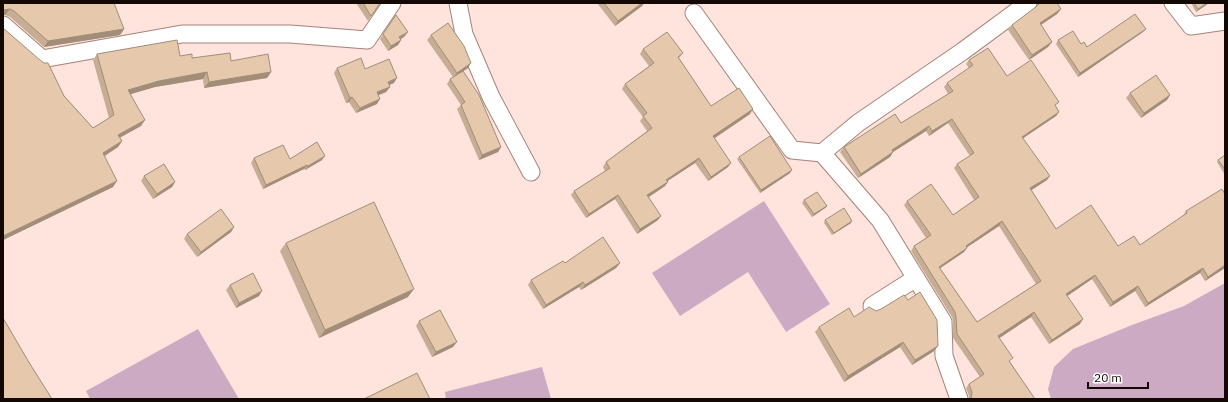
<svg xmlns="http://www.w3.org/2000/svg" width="1228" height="402" font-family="'IBM Plex Sans',sans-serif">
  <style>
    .water { fill: #ccaac3 }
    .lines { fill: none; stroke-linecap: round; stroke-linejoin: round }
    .minor-casing { stroke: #a88277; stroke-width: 19 }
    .minor { stroke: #fff; stroke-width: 17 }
    .wall { fill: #c6ad94; fill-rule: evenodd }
    .shaded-wall { fill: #a18d78 }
    .building { fill: #e6c9ac; stroke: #a18d78; fill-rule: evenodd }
  </style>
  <rect width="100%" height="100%" fill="#fee4dd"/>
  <g class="water">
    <polygon points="764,201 830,304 786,332 748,272 680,316 652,273"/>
    <polygon points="1225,283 1225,399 1051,399 1048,389 1054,367 1073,349 1132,325 1184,306"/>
    <polygon points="198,329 239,399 90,399 86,391"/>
    <polygon points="542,367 551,399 446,399 445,392"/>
  </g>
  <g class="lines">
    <g class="minor-casing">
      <g id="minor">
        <polyline points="458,3 464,34 491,97 531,172"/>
        <polyline points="1173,3 1191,26 1225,21"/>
        <polyline points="694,13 792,150 822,153"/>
        <polyline points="3,25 42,59 182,34 290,34 367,40 392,3"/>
        <polyline points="872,306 916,278"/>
        <polyline points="959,399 944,356 943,322 880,220 822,153 858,123 963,51 1028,3"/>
      </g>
    </g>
    <use href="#minor" class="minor"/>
  </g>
  <g class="wall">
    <polygon points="3,3 25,4 124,29 120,35 44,47 10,17 5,15 3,15"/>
    <polygon points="356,3 380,3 368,21"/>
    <polygon points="597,3 644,3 642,6 615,26"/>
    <polygon points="1038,3 1057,3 1061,9 1057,14 1041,25 1052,42 1048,47 1029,60 1008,30 1012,25 1037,6"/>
    <polygon points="1191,3 1209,3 1196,12"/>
    <polygon points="396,15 404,37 400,39 401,40 398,45 388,51 380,39"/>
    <polygon points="3,28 93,128 109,118 93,60 97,54 180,56 192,58 231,61 271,72 267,78 204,88 203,79 155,87 131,94 141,126 120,137 122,141 118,147 105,156 113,187 3,240"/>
    <polygon points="1143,32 1078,77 1056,44 1058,40 1081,44 1087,47"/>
    <polygon points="431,35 468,68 460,73 501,147 498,152 479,160 457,109 461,105 447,84 450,79 453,77 427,40"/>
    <polygon points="643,49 683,53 679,58 711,106 750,114 715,138 728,167 708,181 695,163 667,181 665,186 649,197 658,220 637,234 615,199 586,218 571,195 574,191 605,171 603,167 606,162 647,131 640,121 643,117 622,89 625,84 649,66 640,54"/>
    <path d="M969 60 1007 76 1056 107 1059 112 1056 116 1023 138 1047 180 1031 190 1056 229 1118 246 1140 245 1183 216 1186 211 1225 194V268L1205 281 1200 273 1145 307 1135 291 1110 307 1092 279 1067 296 1080 324 1049 344 1031 317 999 338 1010 362 1035 399H968L969 396 966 388 969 384 980 377 953 338V322L952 317 911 251 914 246 926 238 904 205 907 201 953 215 974 200 954 168 957 164 970 156 948 123 929 136 926 131 893 152 890 157 858 178 840 152 844 147 901 123 948 94 944 87 947 83 969 68 966 64ZM999 226 1036 284 977 322 940 268 964 252 967 247Z"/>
    <polygon points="337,68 365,69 394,83 389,85 390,87 386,92 379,95 377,104 356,113 349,102 346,103 334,73"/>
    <polygon points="1130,93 1170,95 1167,100 1141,118 1126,98"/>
    <polygon points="1225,155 1225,175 1217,162 1218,160"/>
    <polygon points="739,157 790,173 760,193 737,159"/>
    <polygon points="254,158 290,159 322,160 305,170 304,169 263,189 251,163"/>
    <polygon points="144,176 175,182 172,187 153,199 141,181"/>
    <polygon points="804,200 827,206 825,208 812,217 802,203"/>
    <polygon points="825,220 851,223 832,235 824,223"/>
    <polygon points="234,227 231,232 197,257 184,239 187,234"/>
    <polygon points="286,243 408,297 319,338 280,251"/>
    <polygon points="565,263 620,263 616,268 581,290 579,287 543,309 528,285 531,280"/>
    <polygon points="230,285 259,296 236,308 226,290"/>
    <polygon points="854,317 938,346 934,351 912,365 900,347 844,382 815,332 819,327"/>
    <polygon points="419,321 453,347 432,357 416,326"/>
  </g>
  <g class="shaded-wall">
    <polygon points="642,3 644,3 642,6 615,26 618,21"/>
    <polygon points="1207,3 1209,3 1196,12 1198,9"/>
    <polygon points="10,9 5,15 3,15 3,10"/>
    <polygon points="1061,9 1057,14 1036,28 1040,23"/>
    <polygon points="124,29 120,35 44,47 48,41"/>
    <polygon points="1146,29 1143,32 1078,77 1080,73"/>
    <polygon points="408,32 404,37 396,42 399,37"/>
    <polygon points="401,40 398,45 388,51 391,46"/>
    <polygon points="1052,42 1048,47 1029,60 1032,55"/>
    <polygon points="471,63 468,68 453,78 457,73"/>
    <polygon points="207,72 203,79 155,87 124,96 128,90 159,81"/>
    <polygon points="271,72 267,78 204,88 209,82"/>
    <polygon points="397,78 394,83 384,87 388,82"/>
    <polygon points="390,87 386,92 374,97 377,92"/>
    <polygon points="1170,95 1167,100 1141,118 1144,113"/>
    <polygon points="352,97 349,102 346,103 350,98"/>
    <polygon points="380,99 377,104 356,113 360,108"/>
    <polygon points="753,109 750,114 710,141 713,136"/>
    <polygon points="1059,112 1056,116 1019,141 1022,137"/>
    <polygon points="952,119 948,123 929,136 932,131"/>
    <polygon points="145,120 141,126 114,141 118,135"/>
    <polygon points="929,126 926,131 893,152 890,157 858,178 861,174 892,150"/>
    <polygon points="122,141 118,147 99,159 103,153"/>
    <polygon points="501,147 498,152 479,160 482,155"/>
    <polygon points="325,156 322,160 305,170 308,166"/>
    <polygon points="699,158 695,163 663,184 666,180"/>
    <polygon points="731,163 728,167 708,181 711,177"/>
    <polygon points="307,165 304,169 263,189 266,185"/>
    <polygon points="792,170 790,173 760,193 761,190"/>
    <polygon points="1050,176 1047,180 1027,193 1030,188"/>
    <polygon points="117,181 113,187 3,240 3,236"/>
    <polygon points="175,182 172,187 153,199 157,194"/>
    <polygon points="668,182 665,186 644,200 647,195"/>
    <polygon points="618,195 615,199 586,218 589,214"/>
    <polygon points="827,206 825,208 812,217 814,214"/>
    <polygon points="661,216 658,220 637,234 640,229"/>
    <polygon points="852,221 851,223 832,235 834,233"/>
    <polygon points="1002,221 999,226 963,250 966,246"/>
    <polygon points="234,227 231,232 197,257 201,252"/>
    <polygon points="967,248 964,252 936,271 939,267"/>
    <polygon points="620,263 616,268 581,290 585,285"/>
    <polygon points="1225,265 1225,268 1205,281 1208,277"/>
    <polygon points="1203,268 1200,273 1145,307 1148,303"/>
    <polygon points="1095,275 1092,279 1063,299 1066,294"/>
    <polygon points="583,282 579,287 543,309 546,305"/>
    <polygon points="1138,286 1135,291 1110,307 1113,302"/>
    <polygon points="414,289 408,297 319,338 325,330"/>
    <polygon points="262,291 259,296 236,308 239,303"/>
    <polygon points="1034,312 1031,317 995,341 998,336"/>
    <polygon points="1083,319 1080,324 1049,344 1052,340"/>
    <polygon points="457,342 453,347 432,357 436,352"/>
    <polygon points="903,342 900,347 844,382 848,376"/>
    <polygon points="938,346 934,351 912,365 915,360"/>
  </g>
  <g class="building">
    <polygon points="3,3 24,3 25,4 28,3 114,3 124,29 48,41 14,11 10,9 3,10"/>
    <polygon points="363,3 380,3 371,16"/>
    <polygon points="604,3 642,3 618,21"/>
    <polygon points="1040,3 1057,3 1061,9 1040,23 1052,42 1032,55 1012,25 1037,6"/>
    <polygon points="1194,3 1207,3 1198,9"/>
    <polygon points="1135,14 1146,29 1080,73 1058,40 1073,31 1081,44 1084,42 1087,47"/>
    <polygon points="396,15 408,32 399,37 401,40 391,46 383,34"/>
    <polygon points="448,23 464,46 471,63 457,73 431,35"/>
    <polygon points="3,28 40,60 44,63 48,63 64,96 93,128 114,115 97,54 177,40 180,56 192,54 192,58 230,53 231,61 268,54 271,72 209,82 207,72 159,81 128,90 145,120 118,135 122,141 103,153 117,181 3,236"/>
    <polygon points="667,32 683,53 678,57 711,106 739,88 753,109 713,136 731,163 711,177 699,158 666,180 668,182 647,195 661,216 640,229 618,195 589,214 574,191 610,168 606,162 652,128 643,116 647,113 625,84 654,63 643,49"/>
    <path d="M988 48 1007 76 1031 60 1059 102 1055 105 1059 112 1022 137 1050 176 1030 188 1056 229 1091 205 1118 246 1134 236 1140 245 1187 213 1186 211 1222 189 1225 194V252L1224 253 1225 254V265L1208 277 1203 268 1148 303 1138 286 1113 302 1095 275 1066 294 1083 319 1052 340 1034 312 998 336 1013 358 1009 361 1035 399H971L972 392 969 384 984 374 957 334 956 317 955 312 914 246 931 235 907 201 931 184 953 215 979 197 957 164 974 153 952 119 932 131 929 126 892 150 893 152 861 174 844 147 895 114 901 123 953 91 947 83 973 65 969 60ZM1002 221 1041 281 977 322 939 267 967 248 966 246Z"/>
    <polygon points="361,58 365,69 389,59 397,78 388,82 390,87 377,92 380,99 360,108 352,97 350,98 337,68"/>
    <polygon points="463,71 479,95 501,147 482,155 461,105 465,102 450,79"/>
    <polygon points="1156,75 1170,95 1144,113 1130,93"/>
    <polygon points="770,136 792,170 761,190 739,157"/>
    <polygon points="317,142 325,156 308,166 307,165 266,185 254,158 283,145 290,159"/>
    <polygon points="1225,155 1225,169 1218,160"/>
    <polygon points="164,164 175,182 157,194 144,176"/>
    <polygon points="817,192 827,206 814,214 804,200"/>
    <polygon points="374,202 414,289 325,330 286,243"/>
    <polygon points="844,208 852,221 834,233 825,220"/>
    <polygon points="221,209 234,227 201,252 187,234"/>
    <polygon points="603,237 620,263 585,285 583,282 546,305 531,280 563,261 565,263"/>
    <polygon points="253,273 262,291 239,303 230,285"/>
    <polygon points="920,292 937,320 938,346 915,360 903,342 848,376 819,327 849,308 854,317 869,307 876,311 881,309 904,295 908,300"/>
    <polygon points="440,310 457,342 436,352 419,321"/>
    <polygon points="3,318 30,364 52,399 3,399"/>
    <polygon points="417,373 430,399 364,399"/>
  </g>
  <rect width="1228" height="402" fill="none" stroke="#140805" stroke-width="8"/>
  <path d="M1088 382v6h60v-6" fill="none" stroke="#140805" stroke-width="2"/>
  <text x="1094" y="382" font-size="12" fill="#140805" stroke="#ffffff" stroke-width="3" paint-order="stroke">20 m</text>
</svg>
